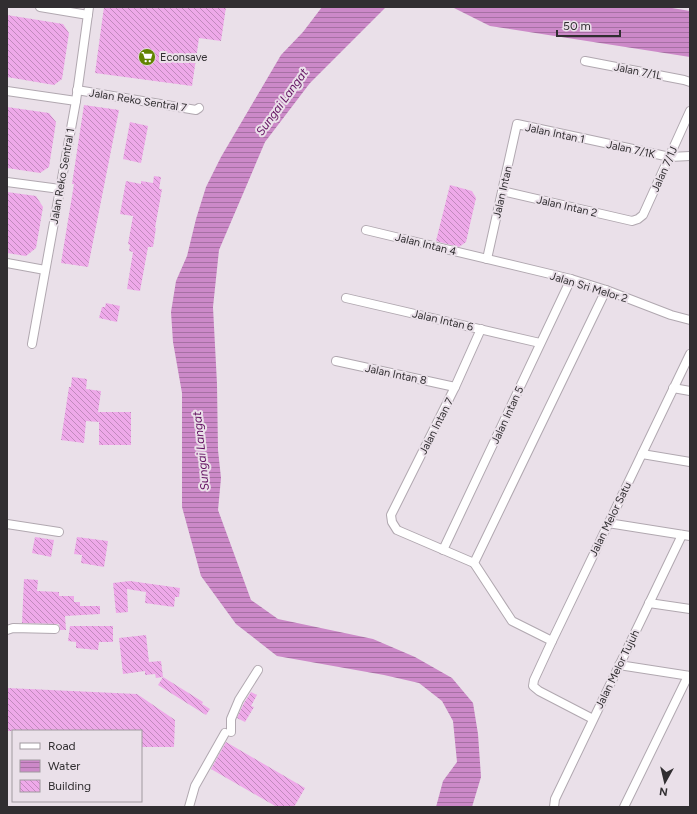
<svg xmlns="http://www.w3.org/2000/svg" width="697" height="814" font-family="Figtree,sans-serif">
  <style>
    .water { fill: url(#water-rules) }
    .building { fill: url(#building-back-hatch) }
    .lines { fill: none; stroke-linecap: round; stroke-linejoin: round }
    .street-casing { stroke: #b1a8b0; stroke-width: 10 }
    .street { stroke: #fff; stroke-width: 8 }
    .labels { text-anchor: middle; stroke-width: 4; stroke-linejoin: round; paint-order: stroke }
    .poi-label { font-size: 11px; fill: #312e31; stroke: #eae0e9; text-anchor: start }
    .street-label { font-size: 11px; fill: #312e31; stroke: #eae0e9 }
    .water-label { font-size: 12px; font-style: italic; fill: #621060; stroke: #eae0e9 }
  </style>
  <defs>
    <pattern id="water-rules" width="6" height="5" patternUnits="userSpaceOnUse"><rect width="6" height="5" fill="#cc89c8"/><path d="M0 2.5h6" fill="none" stroke="#a670a3"/></pattern>
    <pattern id="building-back-hatch" width="6" height="6" patternUnits="userSpaceOnUse"><rect width="6" height="6" fill="#eea9e9"/><path d="M-1 5l2 2M0 0l6 6M5-1l2 2" fill="none" stroke="#c18abd"/></pattern>
  </defs>
  <rect width="100%" height="100%" fill="#eae0e9"/>
  <g class="water">
    <polygon points="322,7 386,7 310,83 265,142 219,250 213,307 217,384 218,450 221,478 218,510 251,600 278,619 373,639 415,657 452,678 473,703 478,734 481,777 472,807 436,807 443,781 457,762 453,721 442,701 419,683 384,675 277,656 236,624 201,576 182,507 182,393 173,342 171,312 176,281 187,256 196,219 206,187 221,157 281,55 303,32"/>
    <polygon points="452,7 666,7 690,11 690,57 490,26"/>
  </g>
  <g class="building">
    <polygon points="104,7 226,7 221,41 199,38 192,86 95,73"/>
    <polygon points="7,15 63,24 69,33 62,79 54,85 7,77"/>
    <polygon points="84,105 119,110 88,267 61,263 74,184 72,184"/>
    <polygon points="7,107 49,113 56,122 49,167 40,173 7,168"/>
    <polygon points="130,122 148,126 141,163 123,159"/>
    <polygon points="154,176 161,177 159,189 162,189 155,228 156,228 153,247 148,247 140,291 127,289 133,252 129,251 130,245 128,244 133,216 120,214 126,181 141,184 141,181 153,183"/>
    <polygon points="450,185 472,191 476,198 466,242 459,247 436,241"/>
    <polygon points="7,192 36,196 43,207 36,248 26,256 7,253"/>
    <polygon points="106,303 120,306 117,322 99,318 102,307 105,307"/>
    <polygon points="72,377 87,379 86,389 101,391 98,412 131,412 131,445 99,445 99,422 86,421 84,443 61,440 69,387 71,387"/>
    <polygon points="35,537 54,540 51,557 32,553"/>
    <polygon points="77,537 108,541 104,567 81,563 82,555 74,554"/>
    <polygon points="24,579 38,580 37,591 59,592 59,596 74,596 74,602 80,602 80,606 100,606 100,614 65,616 66,630 60,630 59,624 22,623"/>
    <polygon points="130,581 180,588 179,597 175,597 174,607 145,603 146,592 127,589 128,612 116,613 113,583"/>
    <polygon points="70,626 113,626 113,642 99,642 98,650 76,648 76,642 68,641"/>
    <polygon points="146,635 149,662 161,661 163,677 156,678 155,674 145,675 145,671 123,674 119,638"/>
    <polygon points="163,677 203,702 202,704 210,709 206,715 158,685"/>
    <polygon points="7,688 137,694 175,720 174,747 141,747 141,731 7,731"/>
    <polygon points="251,692 257,695 251,706 254,707 245,722 237,718 244,703"/>
    <polygon points="226,742 305,788 294,807 277,807 211,769"/>
  </g>
  <g class="lines">
    <g class="street-casing">
      <g id="street">
        <polyline points="40,7 88,15"/>
        <polyline points="585,61 684,80 690,82"/>
        <polyline points="77,90 196,110 199,108"/>
        <polyline points="7,91 76,101"/>
        <polyline points="7,182 60,189"/>
        <polyline points="502,191 632,221 638,219 643,215 690,111"/>
        <polyline points="366,230 571,279 606,290 671,315 690,320"/>
        <polyline points="487,259 517,124 670,157 690,156"/>
        <polyline points="7,263 45,270"/>
        <polyline points="346,298 540,343"/>
        <polyline points="32,344 76,101 89,7"/>
        <polyline points="336,361 455,387"/>
        <polyline points="673,388 690,391"/>
        <polyline points="642,454 690,462"/>
        <polyline points="608,523 690,536"/>
        <polyline points="7,524 59,532"/>
        <polyline points="443,550 571,279"/>
        <polyline points="474,563 397,530 392,522 391,515 455,387 481,329"/>
        <polyline points="649,603 690,609"/>
        <polyline points="7,630 13,628 55,629"/>
        <polyline points="552,641 512,621 474,563 606,290"/>
        <polyline points="619,665 690,676"/>
        <polyline points="593,719 539,691 533,686 534,680 552,641 690,354"/>
        <polyline points="231,732 231,719 239,700 258,670"/>
        <polyline points="189,807 195,786 225,733"/>
        <polyline points="554,807 555,799 682,535"/>
        <polyline points="624,807 688,676"/>
      </g>
    </g>
    <use href="#street" class="street"/>
  </g>
  <defs>
    <g id="supermarket-disc" transform="scale(0.9)"><circle r="9.5" fill="#618300" stroke="#eae0e9"/><path d="M-6-5.5h2.5l.6 2H6L4.5 2H-2.5L-4.4-4H-6ZM-1.5 3.2a1.3 1.3 0 1 0 .1 0ZM3 3.2a1.3 1.3 0 1 0 .1 0Z" fill="#fff"/></g>
  </defs>
  <g fill-rule="evenodd">
    <use href="#supermarket-disc" x="147" y="57"/>
  </g>
  <g class="labels">
    <g class="poi-label">
      <text x="160" y="61">Econsave</text>
    </g>
    <g class="street-label">
      <text transform="translate(638 71) rotate(11)" y="4">Jalan 7/1L</text>
      <text transform="translate(138 100) rotate(9)" y="4">Jalan Reko Sentral 7</text>
      <text transform="translate(555 133) rotate(12)" y="4">Jalan Intan 1</text>
      <text transform="translate(631 149) rotate(12)" y="4">Jalan 7/1K</text>
      <text transform="translate(664 169) rotate(-66)" y="4">Jalan 7/1J</text>
      <text transform="translate(62 176) rotate(-80)" y="4">Jalan Reko Sentral 1</text>
      <text transform="translate(502 192) rotate(-77)" y="4">Jalan Intan</text>
      <text transform="translate(567 206) rotate(13)" y="4">Jalan Intan 2</text>
      <text transform="translate(426 244) rotate(14)" y="4">Jalan Intan 4</text>
      <text transform="translate(589 287) rotate(17)" y="4">Jalan Sri Melor 2</text>
      <text transform="translate(443 320) rotate(13)" y="4">Jalan Intan 6</text>
      <text transform="translate(396 374) rotate(12)" y="4">Jalan Intan 8</text>
      <text transform="translate(507 415) rotate(-65)" y="4">Jalan Intan 5</text>
      <text transform="translate(436 426) rotate(-63)" y="4">Jalan Intan 7</text>
      <text transform="translate(610 519) rotate(-64)" y="4">Jalan Melor Satu</text>
      <text transform="translate(617 669) rotate(-64)" y="4">Jalan Melor Tujuh</text>
    </g>
    <g class="water-label">
      <text transform="translate(282 102) rotate(-54)" y="4">Sungai Langat</text>
      <text transform="translate(201 451) rotate(-96)" y="4">Sungai Langat</text>
    </g>
  </g>
  <rect width="697" height="814" fill="none" stroke="#312e31" stroke-width="16"/>
  <rect x="12" y="730" width="130" height="72" fill="#eae0e9" stroke="#a0999f"/>
  <rect x="20" y="743" width="20" height="6" fill="#ffffff" stroke="#a0999f"/>
  <text x="48" y="750" font-size="12" fill="#312e31">Road</text>
  <rect x="20" y="760" width="20" height="12" fill="url(#water-rules)" stroke="#a0999f"/>
  <text x="48" y="770" font-size="12" fill="#312e31">Water</text>
  <rect x="20" y="780" width="20" height="12" fill="url(#building-back-hatch)" stroke="#a0999f"/>
  <text x="48" y="790" font-size="12" fill="#312e31">Building</text>
  <g transform="translate(665 782) rotate(188)" stroke="#eae0e9" stroke-width="3" paint-order="stroke">
  <path d="M0-3L7 15L0 10L-7 15Z" fill="#312e31"/>
  <text y="-6" font-size="11" font-weight="bold" text-anchor="middle" fill="#312e31">N</text>
  </g>
  <path d="M557 30v6h63v-6" fill="none" stroke="#312e31" stroke-width="2"/>
  <text x="563" y="30" font-size="12" fill="#312e31" stroke="#eae0e9" stroke-width="3" paint-order="stroke">50 m</text>
</svg>
